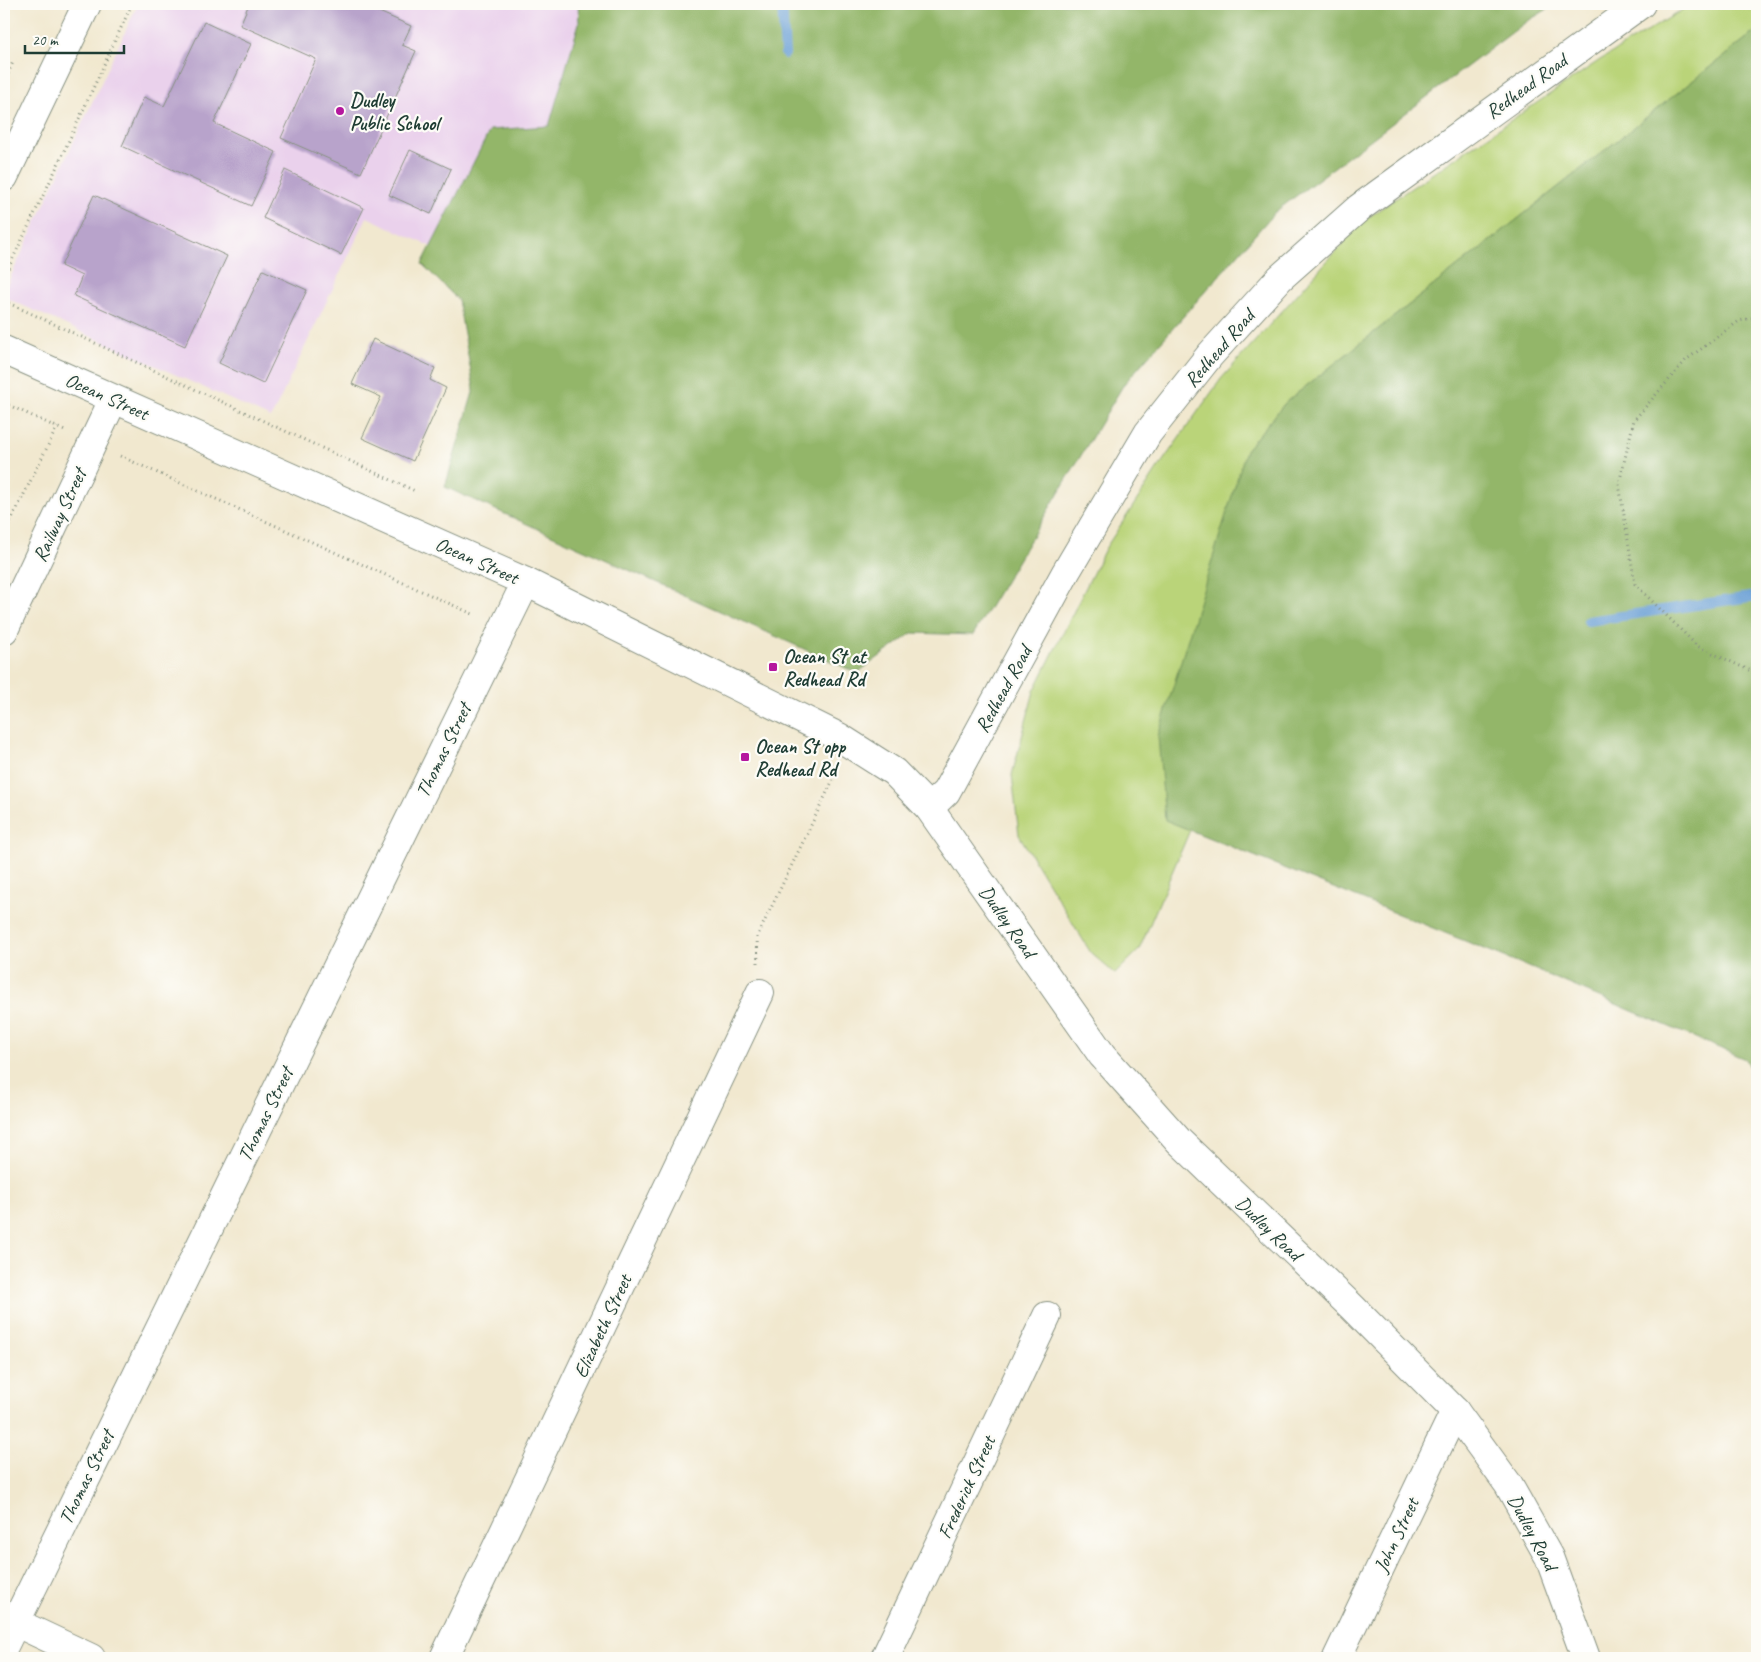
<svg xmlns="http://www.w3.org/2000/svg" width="1761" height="1662" font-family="Caveat,sans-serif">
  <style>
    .built { fill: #ead1ec }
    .green { fill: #bad479; stroke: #6c8856 }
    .forest { fill: #93b669; stroke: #597a4e }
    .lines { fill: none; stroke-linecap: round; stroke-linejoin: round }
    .stream { stroke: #669dd4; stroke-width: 10 }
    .building { fill: #b8a3cb }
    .street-casing { stroke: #889282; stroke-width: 30 }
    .secondary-casing { stroke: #889282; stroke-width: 30 }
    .path { stroke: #889282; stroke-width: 3; stroke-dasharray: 1 4; stroke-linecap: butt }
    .street { stroke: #fff; stroke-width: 28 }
    .secondary { stroke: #fff; stroke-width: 28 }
    .poi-dot { fill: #b5179e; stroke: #fdfcf7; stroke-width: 2 }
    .labels { text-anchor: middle; stroke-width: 4.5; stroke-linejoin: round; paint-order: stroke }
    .street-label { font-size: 20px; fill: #1f3d34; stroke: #fdfcf7 }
    .poi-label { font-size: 20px; font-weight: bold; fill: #1f3d34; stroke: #fdfcf7; text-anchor: start }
  </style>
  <rect width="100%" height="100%" fill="#fdfcf7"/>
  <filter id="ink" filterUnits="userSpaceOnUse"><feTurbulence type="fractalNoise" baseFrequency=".02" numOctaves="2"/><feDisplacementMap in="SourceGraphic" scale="10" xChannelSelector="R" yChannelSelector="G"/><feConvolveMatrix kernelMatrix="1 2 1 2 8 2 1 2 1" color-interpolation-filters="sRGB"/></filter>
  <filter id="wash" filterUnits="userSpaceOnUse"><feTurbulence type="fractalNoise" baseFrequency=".0096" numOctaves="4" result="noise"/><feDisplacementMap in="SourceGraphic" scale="20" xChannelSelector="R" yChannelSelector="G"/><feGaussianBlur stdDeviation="1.12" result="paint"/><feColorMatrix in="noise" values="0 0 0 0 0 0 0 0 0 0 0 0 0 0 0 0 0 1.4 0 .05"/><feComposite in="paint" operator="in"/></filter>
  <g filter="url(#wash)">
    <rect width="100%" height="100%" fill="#f1e8cf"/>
    <polygon class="built" points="138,4 641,4 511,284 367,217 271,418 4,297 4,291"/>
    <polygon class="green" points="1692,4 1757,4 1757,30 1286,402 1246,450 1165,819 1190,830 1139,950 1115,974 1091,953 1019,835 1012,775 1034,691 1105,549 1160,465 1221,379 1364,220 1600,60"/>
    <g class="forest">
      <polygon points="578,4 1556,4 1526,22 1275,212 1124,384 973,635 912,633 857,673 445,487 474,389 458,300 422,264 490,130 549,126 579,23"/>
      <polygon points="1757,30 1757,1084 1745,1059 1517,962 1165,820 1158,736 1246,450 1286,402"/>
    </g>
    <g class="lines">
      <g class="stream">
        <polyline points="782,4 785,54"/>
        <polyline points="1588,621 1757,596"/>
      </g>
    </g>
    <g id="blocks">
      <g class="building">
        <polygon points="249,4 361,4 411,26 402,45 416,51 361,173 281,138 316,59 240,25"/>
        <polygon points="204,22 251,44 214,123 276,152 251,206 122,146 144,97 164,106"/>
        <polygon points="410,150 451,169 431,214 389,195"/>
        <polygon points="285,170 364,208 341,255 263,218"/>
        <polygon points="94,195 227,256 185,346 74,296 82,276 61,266"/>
        <polygon points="263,270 307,290 263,384 219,363"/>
        <polygon points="373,339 435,368 430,380 446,388 413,461 362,438 381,397 352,384"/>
      </g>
    </g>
  </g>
  <g filter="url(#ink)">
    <use href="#blocks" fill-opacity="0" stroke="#889282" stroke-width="1"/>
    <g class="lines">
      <g class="street-casing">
        <g id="street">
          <polyline points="4,177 87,4"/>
          <polyline points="4,630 113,400"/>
          <polyline points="4,1617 91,1658"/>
          <polyline points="4,1646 526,582"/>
          <polyline points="444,1658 760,993"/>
          <polyline points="885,1658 1047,1316"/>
          <polyline points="1337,1658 1455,1411"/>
        </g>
      </g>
      <g class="secondary-casing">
        <g id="secondary">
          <polyline points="4,350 526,582 839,737 894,772 929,808 1102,1055 1179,1141 1352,1307 1455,1411 1508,1484 1549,1557 1586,1658"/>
          <polyline points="929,808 946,792 1066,572 1148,433 1210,355 1280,278 1359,208 1641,4"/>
        </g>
      </g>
      <g class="path">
        <polyline points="4,83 13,62"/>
        <polyline points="4,277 54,173 132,4"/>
        <polyline points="4,301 415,491"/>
        <polyline points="1757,317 1739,321 1686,360 1634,420 1619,484 1635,584 1697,646 1751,671 1757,671"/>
        <polyline points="4,403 65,431"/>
        <polyline points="120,456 475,615"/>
        <polyline points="4,535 57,427"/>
        <polyline points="758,963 757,937 833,780"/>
      </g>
      <use href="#street" class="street"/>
      <use href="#secondary" class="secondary"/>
    </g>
  </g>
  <g class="poi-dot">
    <circle cx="340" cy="111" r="5"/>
    <rect x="768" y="662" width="10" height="10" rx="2.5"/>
    <rect x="740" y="752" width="10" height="10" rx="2.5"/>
  </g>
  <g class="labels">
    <g class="street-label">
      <text transform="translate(1526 86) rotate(-36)" y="7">Redhead Road</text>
      <text transform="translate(1219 348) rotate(-49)" y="7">Redhead Road</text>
      <text transform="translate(107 396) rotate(24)" y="7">Ocean Street</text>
      <text transform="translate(59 515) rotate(-65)" y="7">Railway Street</text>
      <text transform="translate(477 560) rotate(24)" y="7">Ocean Street</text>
      <text transform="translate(1003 689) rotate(-61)" y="7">Redhead Road</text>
      <text transform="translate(443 750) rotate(-64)" y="7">Thomas Street</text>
      <text transform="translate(1008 921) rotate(55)" y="7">Dudley Road</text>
      <text transform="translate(265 1114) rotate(-64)" y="7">Thomas Street</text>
      <text transform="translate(1269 1228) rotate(44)" y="7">Dudley Road</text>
      <text transform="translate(602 1326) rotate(-65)" y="7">Elizabeth Street</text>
      <text transform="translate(86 1477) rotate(-64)" y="7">Thomas Street</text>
      <text transform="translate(966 1487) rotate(-65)" y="7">Frederick Street</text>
      <text transform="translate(1533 1532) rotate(62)" y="7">Dudley Road</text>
      <text transform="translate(1396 1535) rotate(-65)" y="7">John Street</text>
    </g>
    <g class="poi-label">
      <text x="350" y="107">Dudley<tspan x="350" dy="23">Public School</tspan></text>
      <text x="783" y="663">Ocean St at<tspan x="783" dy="23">Redhead Rd</tspan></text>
      <text x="755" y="753">Ocean St opp<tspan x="755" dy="23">Redhead Rd</tspan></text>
    </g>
  </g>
  <rect width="1761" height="1662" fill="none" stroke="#fdfcf7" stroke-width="20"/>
  <path d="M25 45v8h99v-8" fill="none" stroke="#1f3d34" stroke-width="2.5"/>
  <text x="32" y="45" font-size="15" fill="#1f3d34" stroke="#fdfcf7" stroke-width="4" paint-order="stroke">20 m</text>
</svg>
